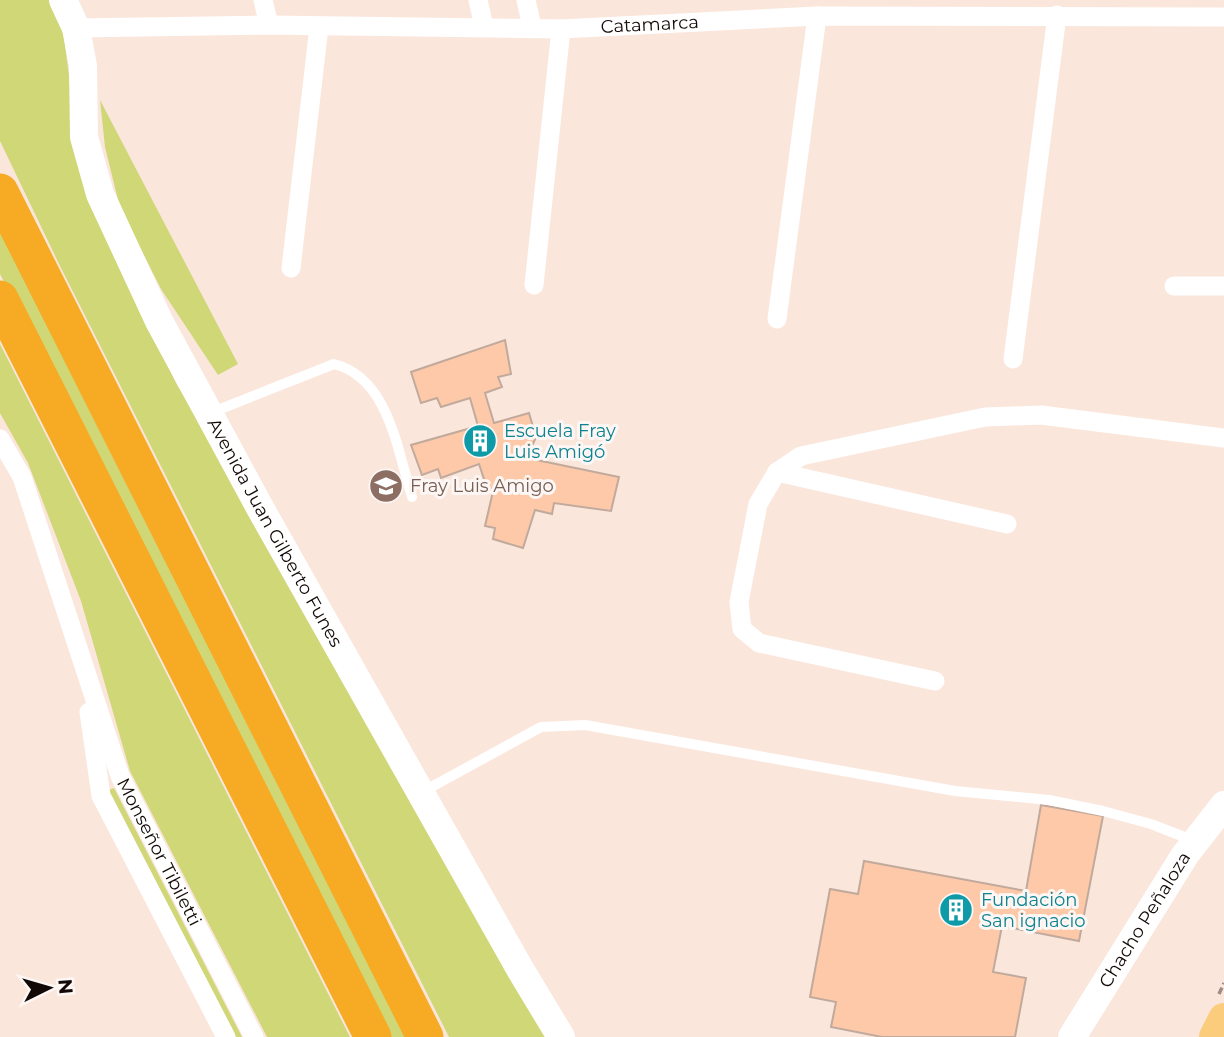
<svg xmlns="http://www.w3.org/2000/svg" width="1224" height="1037" viewBox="0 0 1224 1037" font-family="Montserrat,sans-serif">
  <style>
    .green { fill: #cfd777 }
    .building { fill: #fdc9a9; stroke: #c1aa9c; stroke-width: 2 }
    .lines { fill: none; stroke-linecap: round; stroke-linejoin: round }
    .path { stroke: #9d8d86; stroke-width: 3.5; stroke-dasharray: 7 3.5; stroke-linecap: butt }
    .lane { stroke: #fff; stroke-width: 10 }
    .street { stroke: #fff; stroke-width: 19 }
    .secondary { stroke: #fff; stroke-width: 28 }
    .primary { stroke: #facc7c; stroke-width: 32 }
    .highway { stroke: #f7aa24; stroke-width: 37 }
    .labels { text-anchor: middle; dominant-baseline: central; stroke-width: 6; stroke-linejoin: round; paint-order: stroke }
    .street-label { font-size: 18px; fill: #120906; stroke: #fcf7f5 }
    .culture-label { font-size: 18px; fill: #0d838f; stroke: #fcf7f5; text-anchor: start }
    .education-label { font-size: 18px; fill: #785e54; stroke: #fcf7f5; text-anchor: start }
  </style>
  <rect width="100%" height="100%" fill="#fbe6dc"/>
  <g class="green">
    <path d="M0,0H50L63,29L80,162L126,277L176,383L276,555L548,1037H449L60,266L0,141Z"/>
    <path d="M100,100L238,364L218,375L161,289L120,208L105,147Z"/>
    <path d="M0,221L410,1037H385L0,274Z"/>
    <path d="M0,344L350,1037H267L130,771L81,601L28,463L0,413Z"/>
    <path d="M114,788L242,1037H236L109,790Z"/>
  </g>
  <g class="building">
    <path d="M505,340L511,374L498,377L502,387L485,393L494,423L529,413L536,437L527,458L619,477L611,511L554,503L552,514L535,510L523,548L493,539L495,528L485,526L494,487L488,491L479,464L441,478L438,469L422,475L411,445L478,426L470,398L441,407L437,398L421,403L411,372Z"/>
    <path d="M1041,805L1103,816L1079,941L1002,926L993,972L1026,978L1015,1037H882L831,1027L836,1002L810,997L830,889L858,894L864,861L1026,891Z"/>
  </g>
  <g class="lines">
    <path class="path" d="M1219,994L1224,983"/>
    <g class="lane">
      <path d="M213,412L334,364C389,378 397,450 412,497"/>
      <path d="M424,791L541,727L585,725L955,791L1049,800L1103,811L1151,824L1192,840"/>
    </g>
    <g class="street">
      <path d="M263,0L269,25"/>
      <path d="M478,0L484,27"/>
      <path d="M526,0L532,27"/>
      <path id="s1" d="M76,28L269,25L561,29L817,16L1224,17"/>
      <path d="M291,268L319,27"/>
      <path d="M534,285L561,29"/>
      <path d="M1174,286H1224"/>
      <path d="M777,319L817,16"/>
      <path d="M1013,359L1057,15"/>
      <path id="s2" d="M0,439L22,477L120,776L254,1037"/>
      <path d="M777,472L1007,524"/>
      <path d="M935,681L759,643L742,629L739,602L758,504L777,472L801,456L985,417L1041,415L1224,438"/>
      <path d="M89,712L101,796L226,1037"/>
    </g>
    <g class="secondary">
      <path id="s3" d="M63,0L76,28L83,66L84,137L91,162L100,194L159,321L259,506L520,969L561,1037"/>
      <path id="s4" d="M1072,1037L1185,855L1224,805"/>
    </g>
    <path class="primary" d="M1215,1037L1224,1019"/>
    <g class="highway">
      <path d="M0,192L425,1037"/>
      <path d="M0,299L373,1037"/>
    </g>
  </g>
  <defs>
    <g id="building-disc" transform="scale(1.75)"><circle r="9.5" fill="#0f9aa8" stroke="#fcf7f5"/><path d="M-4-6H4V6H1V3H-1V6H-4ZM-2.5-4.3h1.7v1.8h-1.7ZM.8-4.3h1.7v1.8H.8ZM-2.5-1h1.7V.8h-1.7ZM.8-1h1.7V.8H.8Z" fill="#fff"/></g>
    <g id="school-disc" transform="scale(1.75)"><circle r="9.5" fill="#8d6e63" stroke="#fcf7f5"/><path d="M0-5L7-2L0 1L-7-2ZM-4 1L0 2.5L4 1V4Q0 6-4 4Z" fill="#fff"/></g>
  </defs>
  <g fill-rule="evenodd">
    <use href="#building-disc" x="480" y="441"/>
    <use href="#school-disc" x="386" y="486"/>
    <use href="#building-disc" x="956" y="910"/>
  </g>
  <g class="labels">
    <g class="street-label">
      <text stroke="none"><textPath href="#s1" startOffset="574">Catamarca</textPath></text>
      <text stroke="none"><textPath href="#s3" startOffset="581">Avenida Juan Gilberto Funes</textPath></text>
      <text stroke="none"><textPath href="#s2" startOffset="444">Monseñor Tibiletti</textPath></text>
      <text stroke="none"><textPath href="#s4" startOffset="138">Chacho Peñaloza</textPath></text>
    </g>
    <g class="culture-label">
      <text x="504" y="431">Escuela Fray<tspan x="504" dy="21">Luis Amigó</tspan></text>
      <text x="981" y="900">Fundación<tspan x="981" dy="21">San ignacio</tspan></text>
    </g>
    <g class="education-label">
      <text x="410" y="486">Fray Luis Amigo</text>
    </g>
  </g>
  <g transform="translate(49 988) rotate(85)" stroke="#fcf7f5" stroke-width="5" paint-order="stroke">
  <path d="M0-5L12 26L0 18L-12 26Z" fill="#120906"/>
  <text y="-10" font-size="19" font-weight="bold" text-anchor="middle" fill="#120906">N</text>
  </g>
</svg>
